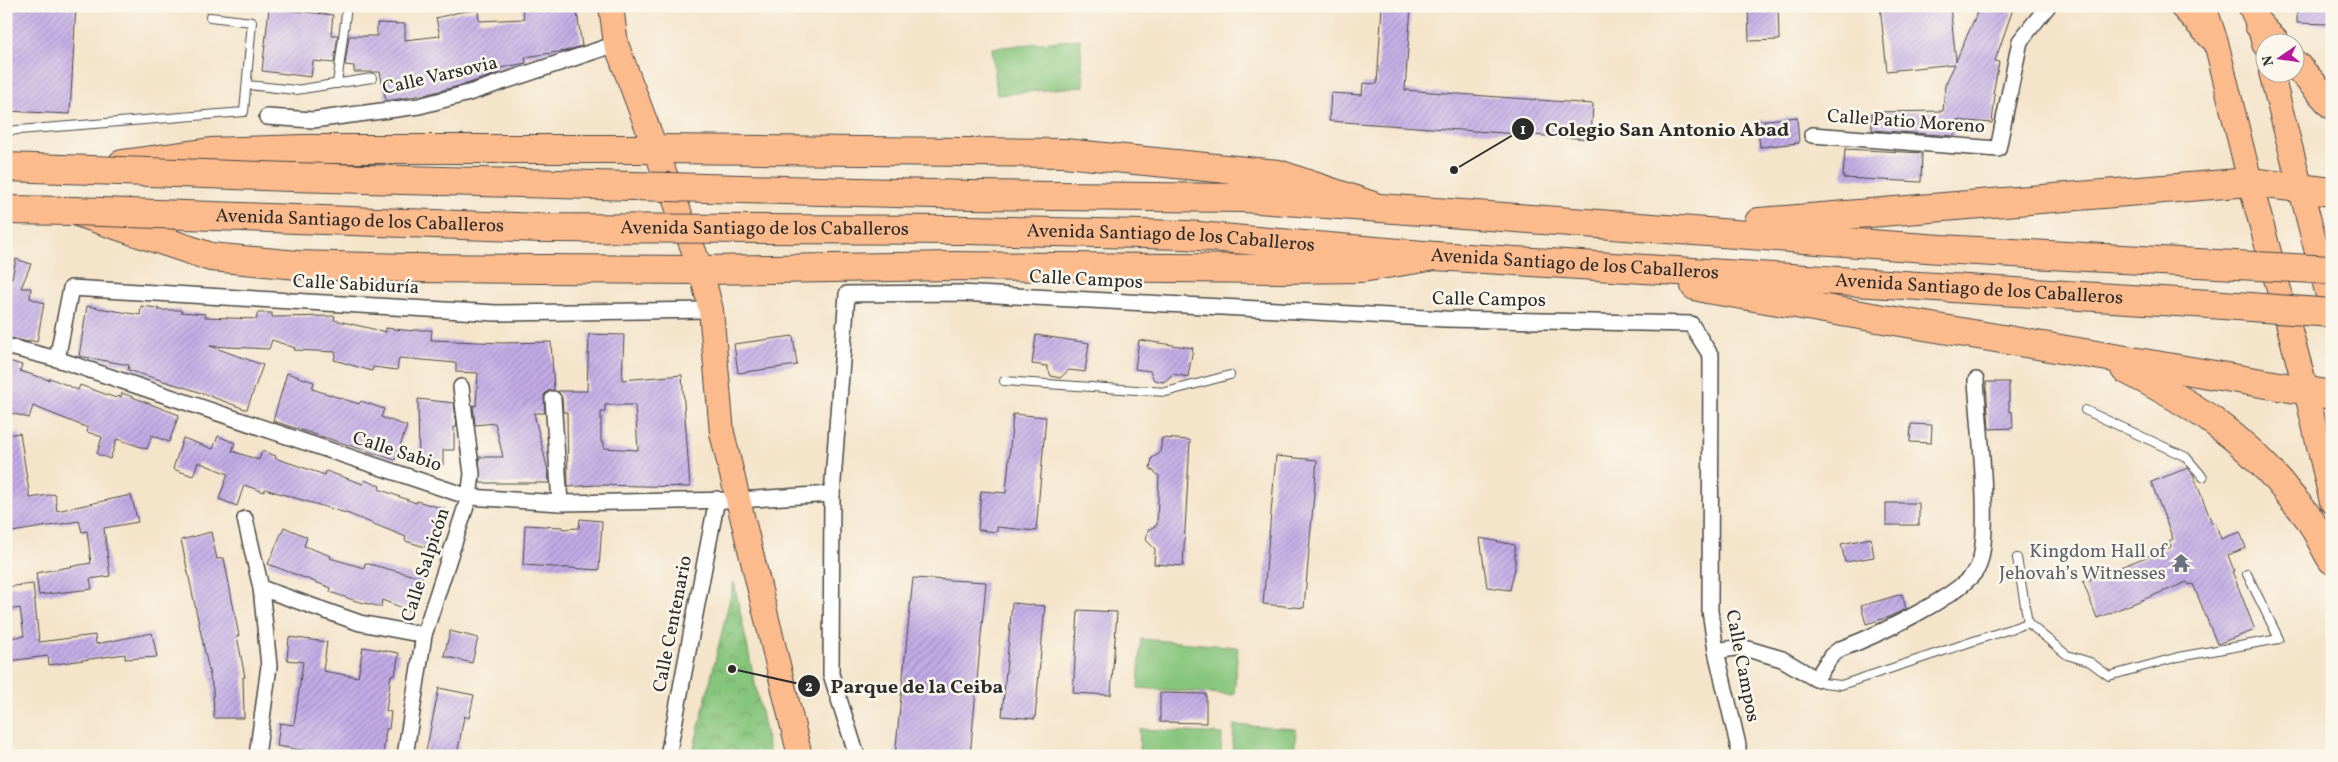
<svg xmlns="http://www.w3.org/2000/svg" width="2338" height="762" viewBox="0 0 2338 762" font-family="Vollkorn,serif">
  <style>
    .park { fill: url(#park-crowns); stroke: #587853 }
    .pitch { fill: #86c57b; stroke: #587853 }
    .building { fill: url(#building-hatch); fill-rule: evenodd }
    .lines { fill: none; stroke-linecap: round; stroke-linejoin: round }
    .lane-casing { stroke: #494743; stroke-width: 10 }
    .street-casing { stroke: #494743; stroke-width: 18 }
    .primary-casing { stroke: #494743; stroke-width: 26 }
    .highway-casing { stroke: #494743; stroke-width: 30 }
    .lane { stroke: #fff; stroke-width: 8 }
    .street { stroke: #fff; stroke-width: 15 }
    .primary { stroke: #fbbb8d; stroke-width: 24 }
    .highway { stroke: #fbbb8d; stroke-width: 28 }
    .highway-bridge-casing { stroke: #494743; stroke-width: 30; stroke-linecap: butt }
    .highway-bridge { stroke: #fbbb8d; stroke-width: 28 }
    .labels { text-anchor: middle; dominant-baseline: central; stroke-width: 5; stroke-linejoin: round; paint-order: stroke }
    .street-label { font-size: 19px; fill: #2b2b2b; stroke: #fbf7ec }
    .worship-label { font-size: 19px; fill: #5b616d; stroke: #fbf7ec; text-anchor: end }
    .leader { fill: none; stroke: #2b2b2b; stroke-width: 2 }
    .callout-dot { fill: #2b2b2b; stroke: #fbf7ec; stroke-width: 2 }
    .mark-label { font-size: 15px; text-anchor: middle; font-weight: bold; fill: #fff }
    .callout-label { font-size: 20px; text-anchor: middle; font-weight: bold; fill: #2b2b2b; stroke: #fbf7ec; stroke-width: 5; stroke-linejoin: round; paint-order: stroke }
  </style>
  <defs>
    <pattern id="park-crowns" width="20" height="18" patternUnits="userSpaceOnUse" patternTransform="scale(1.25)"><rect width="20" height="18" fill="#86c57b"/><path d="M2 6a3 3 0 1 1 6 0M12 15a3 3 0 1 1 6 0" fill="none" stroke="#6ea065"/></pattern>
    <pattern id="building-hatch" width="6" height="6" patternUnits="userSpaceOnUse" patternTransform="scale(1.25)"><rect width="6" height="6" fill="#c3ace7"/><path d="M-1 1l2-2M0 6l6-6M5 7l2-2" fill="none" stroke="#9f8cbb"/></pattern>
  </defs>
  <rect width="100%" height="100%" fill="#fbf7ec"/>
  <filter id="ink" filterUnits="userSpaceOnUse"><feTurbulence type="fractalNoise" baseFrequency=".02" numOctaves="2"/><feDisplacementMap in="SourceGraphic" scale="10" xChannelSelector="R" yChannelSelector="G"/><feConvolveMatrix kernelMatrix="1 2 1 2 8 2 1 2 1" color-interpolation-filters="sRGB"/></filter>
  <filter id="wash" filterUnits="userSpaceOnUse"><feTurbulence type="fractalNoise" baseFrequency=".0096" numOctaves="4" result="noise"/><feDisplacementMap in="SourceGraphic" scale="20" xChannelSelector="R" yChannelSelector="G"/><feGaussianBlur stdDeviation="1.12" result="paint"/><feColorMatrix in="noise" values="0 0 0 0 0 0 0 0 0 0 0 0 0 0 0 0 0 1.4 0 .05"/><feComposite in="paint" operator="in"/></filter>
  <g filter="url(#wash)">
    <rect width="100%" height="100%" fill="#f4e4ca"/>
    <path class="park" d="M734,582L770,756H692Z"/>
    <g class="pitch">
      <path d="M1080,39L1084,86L997,95L992,48Z"/>
      <path d="M1141,639L1238,647L1234,695L1138,688Z"/>
      <path d="M1234,725L1296,729L1294,756H1232Z"/>
      <path d="M1140,729L1222,734L1221,756H1139Z"/>
    </g>
    <g id="blocks">
      <g class="building">
        <path d="M6,6H76L70,114L6,111Z"/>
        <path d="M522,6H576L582,46L565,51L525,57L526,63L495,69L497,74L466,84L428,94L386,101L380,72H354V66L345,65L349,36H377V23L405,24V40L440,36L436,18L460,12L478,10L479,21L524,19Z"/>
        <path d="M1382,6H1411L1405,90L1593,104L1591,139L1329,121L1331,93L1362,95L1363,83L1377,84Z"/>
        <path d="M1748,6H1778L1779,40L1749,41Z"/>
        <path d="M1880,6H1950L1956,61L1980,6H2014L1995,61L1999,62L1993,94H1995L1992,123L1956,120L1954,136L1872,130V112L1943,111L1945,85L1955,64L1887,71Z"/>
        <path d="M2297,6H2331L2330,24L2297,23Z"/>
        <path d="M269,8L333,15L331,35H338L334,63L313,61L311,77L262,71Z"/>
        <path d="M1797,117L1799,143L1760,147L1757,121Z"/>
        <path d="M1845,149L1922,153L1921,182L1843,178Z"/>
        <path d="M16,259L31,264L21,288H31L30,298L44,303L37,342L29,340L28,342L6,337V276L12,278Z"/>
        <path d="M87,306L140,315L141,306L158,308V310H181V312L205,314V317L257,319V313H272V317L335,316L334,320L386,332V328L412,331V330H432L431,340L502,343L551,342L554,390L548,391L544,395L545,413H534L548,471L549,483H480L479,457H503L495,423L475,425L473,405L476,406L478,373L456,372V363L399,358L397,370L373,367L372,371L334,360L336,352L294,350L295,348L272,340L269,349L210,346L263,365L247,409H245L193,390L128,370L129,365L79,356Z"/>
        <path d="M589,334L624,335L622,380L682,375L690,487L596,485L568,487L567,412H563L562,398L558,391H587ZM605,405H635L638,450L604,448V442H601V412H605Z"/>
        <path d="M1036,335L1089,343L1085,372L1069,370L1060,378L1051,376L1047,366L1032,364Z"/>
        <path d="M793,336L797,365L738,373L734,344Z"/>
        <path d="M1139,340L1193,348L1188,377L1173,374L1164,382L1154,380L1150,371L1135,369Z"/>
        <path d="M6,360L22,365L20,371L49,380L50,378L78,390L80,385L116,398L117,396L121,397L122,393L179,415L169,442L152,435L147,449L117,439L110,459L97,454L102,437L87,432L88,428L33,406L29,418L11,413L12,408L6,406Z"/>
        <path d="M287,373L314,382L312,389L359,404L361,401L384,409L381,417L407,426L395,460L273,421Z"/>
        <path d="M1986,382H2009V412L2012,411L2013,428L1989,429Z"/>
        <path d="M418,399L454,403L457,427H454V450H443V465H419Z"/>
        <path d="M1013,414L1046,417L1036,531L997,527V532L978,530L981,491L1006,493Z"/>
        <path d="M1911,424L1932,425L1931,443L1910,442Z"/>
        <path d="M20,433L30,498L55,494L57,511L131,495L138,522L104,528L110,576L90,579L92,589L39,595L36,573L91,563L87,531L82,532L79,521L6,533V435Z"/>
        <path d="M218,436L235,443L232,451L259,460L262,451L276,456L275,458L325,475L326,471L363,484L364,480L380,486L379,489L416,503L417,501L444,509L432,549L405,541L406,537L349,514L265,489L264,492L244,485L237,506L219,499L228,474L198,462L193,476L173,469L183,438L213,449Z"/>
        <path d="M1162,438L1190,440L1183,566L1154,564L1155,549L1146,540L1148,530L1157,525L1159,476L1150,468L1152,458L1160,453Z"/>
        <path d="M1276,456L1317,460L1304,608L1263,604Z"/>
        <path d="M2188,468L2193,474L2212,523L2215,522L2221,539L2240,532L2246,548L2228,555L2234,571H2232L2255,630L2217,644L2193,584L2189,585L2187,582L2097,618L2083,582L2171,547L2169,541L2173,539L2151,482Z"/>
        <rect x="1886" y="503" width="33" height="22"/>
        <path d="M580,519L602,521L599,570L523,565L525,525L562,527L563,529L579,528Z"/>
        <path d="M284,527L307,537L304,546L331,556L330,558L364,568L365,563L423,578L411,611L382,600L381,607L356,601L330,592L331,588L268,564Z"/>
        <path d="M211,532L217,559L224,558L239,636H237L245,677H243L244,718H214L213,690L181,540Z"/>
        <path d="M1480,538L1515,545V568L1510,590L1487,587Z"/>
        <path d="M1871,538L1874,557L1845,562L1841,544Z"/>
        <path d="M913,578L986,582L970,756H895Z"/>
        <path d="M33,584L39,642L95,635L96,644L152,633L157,657L125,659V654L49,665L48,656L9,661L7,638L24,636L20,608L6,610V587Z"/>
        <path d="M1902,594L1906,609L1889,617L1866,624L1861,606Z"/>
        <path d="M1012,603L1045,606L1035,719L1002,716Z"/>
        <path d="M1078,610L1117,612L1111,695L1073,693Z"/>
        <path d="M450,631L478,638L472,663L444,656Z"/>
        <path d="M289,637L327,642L323,671L358,677L363,647L399,653L395,675H391L386,711L391,712L389,729H386L383,756L319,753L277,746L280,723L294,725L303,662L287,660Z"/>
        <path d="M439,688L474,695L469,718L464,716L457,756H425Z"/>
        <path d="M1160,693L1206,694V723L1160,722Z"/>
      </g>
    </g>
  </g>
  <g filter="url(#ink)">
    <use href="#blocks" fill-opacity="0" stroke="#494743" stroke-width="1"/>
    <g class="lines">
      <g class="lane-casing">
        <g id="lane">
          <path d="M337,84L347,6"/>
          <path d="M247,85L296,90L372,78"/>
          <path d="M6,131L244,112L252,22L210,17"/>
          <path d="M1004,381L1166,392L1230,375"/>
          <path d="M2085,410L2186,457L2203,477"/>
          <path d="M2017,558L2028,623L2067,655L2090,662L2109,676L2178,657L2279,639L2247,574"/>
          <path d="M1816,679L1823,683L1841,685L2028,623"/>
        </g>
      </g>
      <g class="street-casing">
        <g id="street">
          <path d="M267,117L313,120L419,106L469,93L616,44"/>
          <path d="M1812,135L1998,149L2020,41L2048,6"/>
          <path d="M6,346L57,359L469,497L560,503L738,500L832,494"/>
          <path d="M57,359L71,288L496,313L711,310"/>
          <path d="M553,399L560,503"/>
          <path d="M245,519L261,588L269,666L257,756"/>
          <path d="M261,588L360,623L424,635"/>
          <path d="M1716,651L1741,647L1782,659L1816,679L1831,656L1840,649C1871,638 1961,596 1977,569C1993,541 1978,418 1976,380"/>
          <path d="M405,756L424,635L469,497L472,474L461,387"/>
          <path d="M668,756L717,499"/>
          <path d="M857,756L831,674L832,494L847,294L959,293L1445,319L1691,324L1711,356L1710,611L1716,651L1738,745V756"/>
        </g>
      </g>
      <g class="primary-casing">
        <g id="primary">
          <path d="M611,6L616,44L701,270L711,310L722,433L800,756"/>
          <path d="M2181,6L2211,38"/>
          <path d="M2204,6L2216,42L2250,182L2306,390L2332,502"/>
          <path d="M2250,6L2259,25L2264,44"/>
          <path d="M2271,72L2332,311"/>
        </g>
      </g>
      <g class="highway-casing">
        <g id="highway">
          <path d="M2259,25L2275,42"/>
          <path d="M2296,65L2332,105"/>
          <path d="M122,164L211,152L304,149H655L1064,153L1278,174L1373,206"/>
          <path d="M970,195L1243,198L1940,249L2197,263"/>
          <path d="M6,210L74,211L211,257L298,265L407,268L701,270L953,266L1282,269L1362,268L1435,256"/>
          <path d="M1759,222L2250,182L2332,192"/>
          <path id="s1" d="M967,230L1186,235L1435,256L2210,304"/>
          <path d="M1695,286L1707,289L2332,395"/>
          <path d="M2125,369C2189,402 2243,435 2288,493C2295,502 2304,510 2310,520C2318,533 2324,547 2332,560"/>
        </g>
      </g>
      <use href="#lane" class="lane"/>
      <use href="#street" class="street"/>
      <use href="#primary" class="primary"/>
      <use href="#highway" class="highway"/>
      <g class="highway-bridge-casing">
        <g id="highway-bridge">
          <path d="M6,167L292,177L970,195"/>
          <path id="s2" d="M74,211L541,228L967,230"/>
          <path d="M2197,263L2332,270"/>
          <path d="M2210,304L2332,313"/>
        </g>
      </g>
      <use href="#highway-bridge" class="highway-bridge"/>
    </g>
  </g>
  <defs>
    <g id="temple-bare" transform="scale(1.5)"><path d="M0-6L5-2H3V0L6.5 2.5H4V6H1.5V3h-3V6H-4V2.5H-6.5L-3 0V-2H-5Z" fill="#6b7280" stroke="#fbf7ec" stroke-width="2.5" paint-order="stroke"/></g>
  </defs>
  <g fill-rule="evenodd">
    <use href="#temple-bare" x="2181" y="563"/>
  </g>
  <g class="labels">
    <g class="street-label">
      <text transform="translate(440 76) rotate(-13)">Calle Varsovia</text>
      <text transform="translate(1906 122) rotate(4)">Calle Patio Moreno</text>
      <text stroke="none"><textPath href="#s2" startOffset="286">Avenida Santiago de los Caballeros</textPath></text>
      <text stroke="none"><textPath href="#s2" startOffset="691">Avenida Santiago de los Caballeros</textPath></text>
      <text stroke="none"><textPath href="#s1" startOffset="204">Avenida Santiago de los Caballeros</textPath></text>
      <text stroke="none"><textPath href="#s1" startOffset="609">Avenida Santiago de los Caballeros</textPath></text>
      <text transform="translate(1086 280) rotate(3)">Calle Campos</text>
      <text transform="translate(356 285) rotate(3)">Calle Sabiduría</text>
      <text stroke="none"><textPath href="#s1" startOffset="1014">Avenida Santiago de los Caballeros</textPath></text>
      <text transform="translate(1489 300) rotate(1)">Calle Campos</text>
      <text transform="translate(397 452) rotate(18)">Calle Sabio</text>
      <text transform="translate(426 565) rotate(-72)">Calle Salpicón</text>
      <text transform="translate(673 624) rotate(-79)">Calle Centenario</text>
      <text transform="translate(1742 666) rotate(79)">Calle Campos</text>
    </g>
    <g class="worship-label">
      <text x="2166" y="552">Kingdom Hall of<tspan x="2166" dy="22">Jehovah’s Witnesses</tspan></text>
    </g>
  </g>
  <path class="leader" d="M1454 170L1523 129M732 669L809 686"/>
  <g class="callout-dot">
    <circle cx="1454" cy="170" r="5"/>
    <circle cx="732" cy="669" r="5"/>
    <circle cx="1523" cy="129" r="12"/>
    <circle cx="809" cy="686" r="12"/>
  </g>
  <g class="mark-label">
    <text x="1523" y="134">1</text>
    <text x="809" y="691">2</text>
  </g>
  <g class="callout-label">
    <text x="1667" y="136">Colegio San Antonio Abad</text>
    <text x="917" y="693">Parque de la Ceiba</text>
  </g>
  <rect width="2338" height="762" fill="none" stroke="#fbf7ec" stroke-width="25"/>
  <g transform="translate(2280 58) rotate(257)"><circle r="24" fill="#fbf7ec" stroke="#a8a59f"/>
  <path d="M0-4L9 19L0 12L-9 19Z" fill="#b5179e"/>
  <text y="-8" font-size="14" font-weight="bold" text-anchor="middle" fill="#2b2b2b">N</text>
  </g>
</svg>
